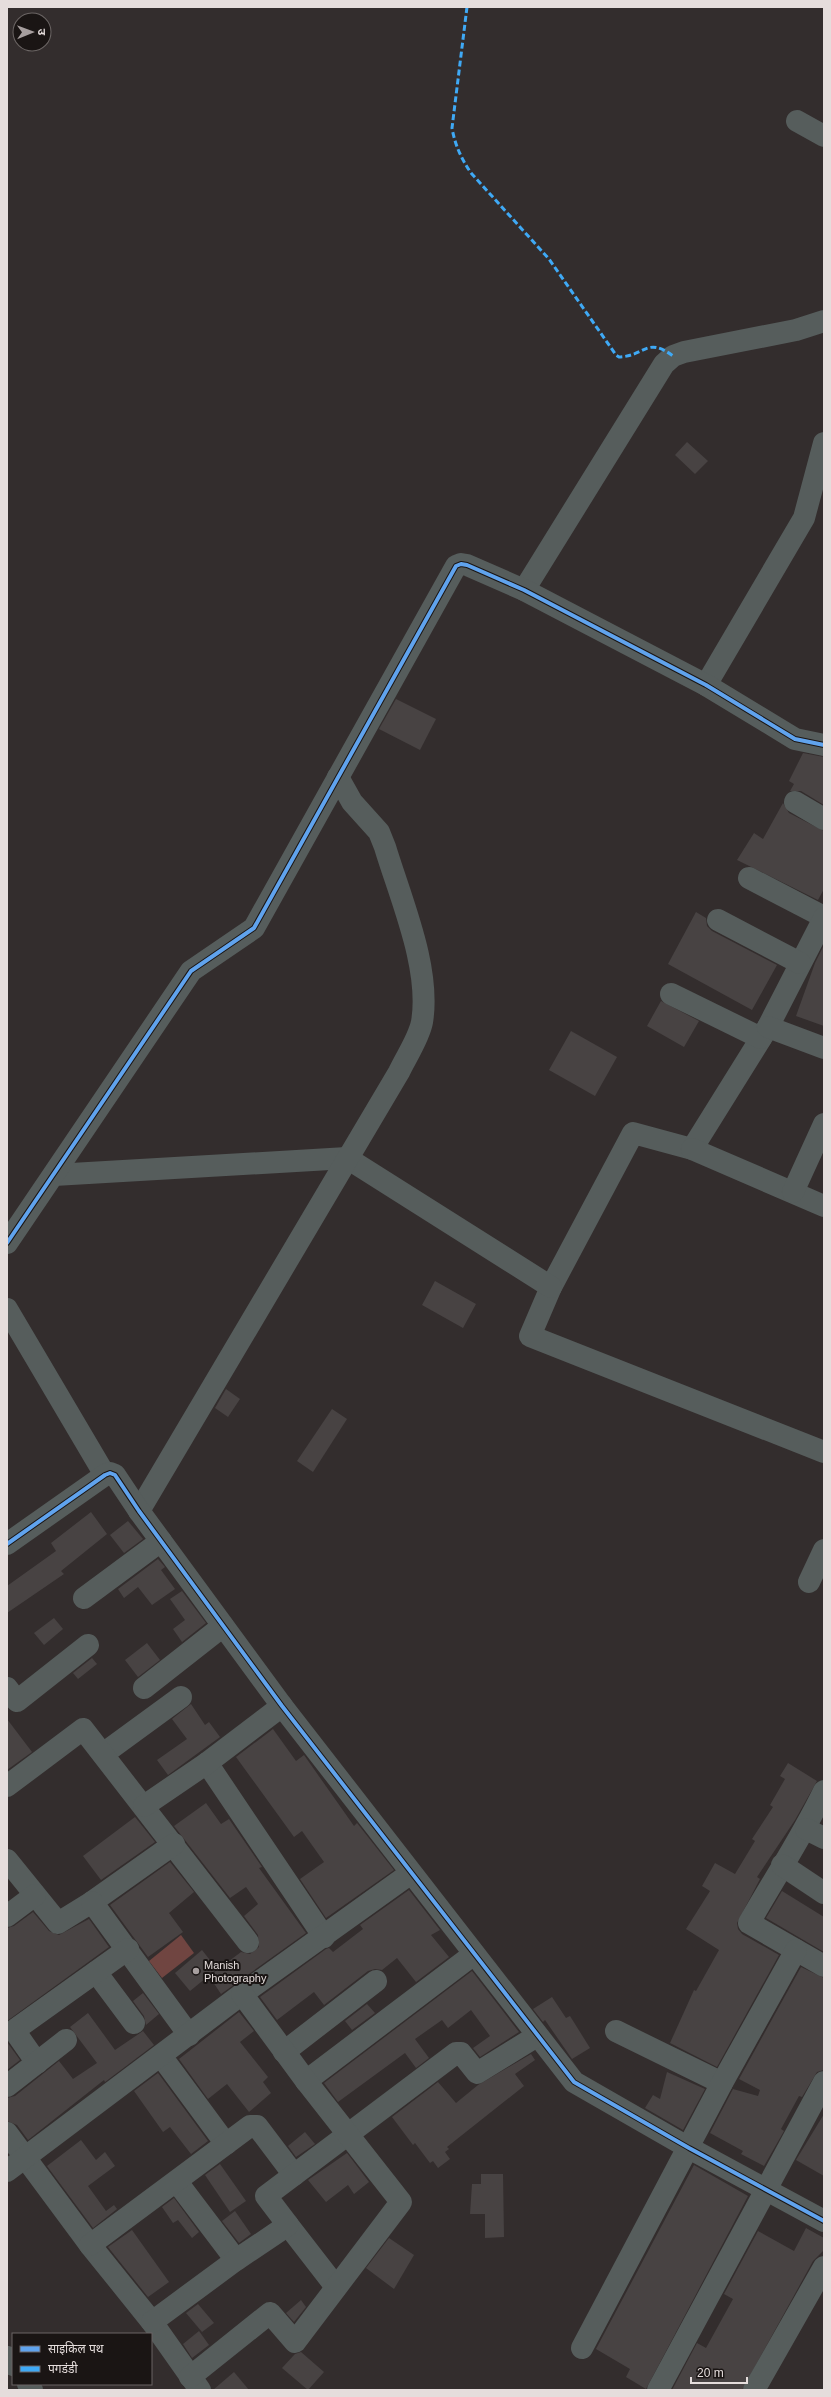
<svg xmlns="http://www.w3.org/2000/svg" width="831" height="2397" viewBox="0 0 831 2397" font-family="Helvetica,'Noto Sans Devanagari',sans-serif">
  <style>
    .green { fill: #704541 }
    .building { fill: #484343 }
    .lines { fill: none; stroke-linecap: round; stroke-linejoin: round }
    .minor { stroke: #565d5c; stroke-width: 22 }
    .quiet { stroke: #3fa9f5; stroke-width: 3; stroke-dasharray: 6 3; stroke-linecap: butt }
    .cycleway-casing { stroke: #1a1514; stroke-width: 6 }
    .cycleway { stroke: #60a3ed; stroke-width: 4 }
    .poi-dot { fill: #a79f9f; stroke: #1a1514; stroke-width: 1.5 }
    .labels { text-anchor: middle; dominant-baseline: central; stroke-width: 4; stroke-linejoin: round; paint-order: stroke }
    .poi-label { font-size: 11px; fill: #e5dddc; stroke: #1a1514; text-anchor: start }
  </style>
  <rect width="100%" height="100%" fill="#332d2d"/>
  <path class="green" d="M181,1935L194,1953L162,1978L149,1961Z"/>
  <g class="building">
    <path d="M687,442L708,461L695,474L675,455Z"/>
    <path d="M396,699L436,719L420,750L379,729Z"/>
    <path d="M803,753L824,757V805L801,791H790L794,784L789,781Z"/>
    <path d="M783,803L789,813L824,831V889L818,900L737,860L754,833L763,839Z"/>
    <path d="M696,912L706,918L707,926L712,931L777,965L752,1010L668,964Z"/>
    <path d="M824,945V1026L796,1016L815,963Z"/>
    <path d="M661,1001L699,1021L684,1047L647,1026Z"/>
    <path d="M571,1031L617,1057L595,1096L549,1070Z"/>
    <path d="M435,1281L476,1304L463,1328L422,1305Z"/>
    <path d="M226,1389L240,1399L228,1417L215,1408Z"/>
    <path d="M332,1409L347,1419L313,1472L297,1461Z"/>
    <path d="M91,1512L107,1534L61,1571L64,1574L7,1613V1586L56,1551L51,1543Z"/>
    <path d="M128,1521L143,1539L124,1553L110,1535Z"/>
    <path d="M158,1559L165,1567L161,1570L175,1589L152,1605L138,1587L124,1598L118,1589Z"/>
    <path d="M182,1591L206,1623L182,1642L173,1629L185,1620L170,1599Z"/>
    <path d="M54,1618L63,1629L44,1645L34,1633Z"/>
    <path d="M147,1643L160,1660L138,1677L125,1660Z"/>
    <path d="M92,1658L97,1664L78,1679L73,1673Z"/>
    <path d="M191,1704L205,1725L209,1722L220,1737L168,1775L157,1760L187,1739L172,1719Z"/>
    <path d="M7,1719L32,1752L7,1770Z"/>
    <path d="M273,1729L296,1761L304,1755L354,1826L357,1823L394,1870L326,1918L300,1879L324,1862L302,1831L294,1837L236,1757Z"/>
    <path d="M788,1763L817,1781L795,1820L757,1877L760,1879L737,1923L738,1929L742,1934L779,1955L717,2067L670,2043L694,1990L696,1991L719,1950L686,1929L710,1891L702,1886L715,1863L735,1874L755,1841L752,1839L773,1807L770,1805L785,1779L780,1776Z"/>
    <path d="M206,1803L221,1824L229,1819L262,1867L259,1868L306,1933L221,1994L209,1976L241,1952L250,1954L259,1947L258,1935L244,1916L258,1904L246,1887L230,1898L174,1826Z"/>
    <path d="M135,1817L155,1842L101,1880L83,1856Z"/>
    <path d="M170,1862L194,1892L169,1913L183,1932L148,1957L110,1905Z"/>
    <path d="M409,1890L440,1930L431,1935L449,1957L416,1982L397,1958L382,1970L375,1969L368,1971L324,2005L314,1992L277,2020L260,1997L326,1949L329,1948L333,1952L363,1929L360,1925Z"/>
    <path d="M782,1891L824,1917V1952L766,1918Z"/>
    <path d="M33,1912L49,1931L59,1935L89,1919L109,1947L7,2021V1928L14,1926Z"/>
    <path d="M202,1950L217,1969L190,1991L175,1973Z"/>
    <path d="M801,1967L824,1978V2070L817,2072L802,2097L799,2096L781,2129L784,2131L764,2166L741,2154L743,2151L710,2133L733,2089L758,2096L760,2090L739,2079Z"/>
    <path d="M472,1971L519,2032L480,2057L473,2048L490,2036L471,2010L448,2028L442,2020L415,2039L429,2058L416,2068L405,2053L338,2102L324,2083Z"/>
    <path d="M143,1993L159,2014L146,2025L144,2016L133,2001Z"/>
    <path d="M552,1997L566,2018L570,2016L590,2048L572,2059L545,2020L543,2022L533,2009Z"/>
    <path d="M367,2004L375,2013L352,2030L345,2021Z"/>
    <path d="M239,2012L254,2031L240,2042L268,2077L263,2082L271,2093L249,2112L227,2084L208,2099L179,2059Z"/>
    <path d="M88,2013L115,2050L143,2031L154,2045L105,2082L104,2080L28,2140L17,2125L7,2121V2098L15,2096L59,2061L73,2079L97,2063L70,2027Z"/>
    <path d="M7,2042L20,2060L7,2070Z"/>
    <path d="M531,2054L535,2060L515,2074L524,2086L447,2147L449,2149L445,2152L450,2159L438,2168L433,2161L430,2163L415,2143L413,2145L392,2117L438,2082L456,2103L478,2085Z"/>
    <path d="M667,2072L705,2089L683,2130L645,2108L653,2095L660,2099Z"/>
    <path d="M158,2073L208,2141L191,2154L170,2127L163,2132L134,2091Z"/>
    <path d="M824,2114V2176L796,2160Z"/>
    <path d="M305,2132L315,2144L296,2157L288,2146Z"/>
    <path d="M81,2140L96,2160L105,2152L115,2166L88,2186L106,2211L114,2205L117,2209L93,2228L47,2166Z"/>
    <path d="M347,2153L369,2182L354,2194L348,2185L326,2202L308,2180Z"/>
    <path d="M220,2164L246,2201L230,2212L205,2175Z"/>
    <path d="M694,2165L748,2196L646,2389L626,2377L630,2369L596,2349Z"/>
    <path d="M481,2174H503L504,2237L485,2238V2214H470L472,2184H481Z"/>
    <path d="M174,2198L199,2232L192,2238L178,2220L173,2223L162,2207Z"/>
    <path d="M235,2211L251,2234L239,2243L222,2221Z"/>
    <path d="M806,2228L824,2238V2250L813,2261L742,2390H672L697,2343L706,2348L733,2299L724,2294L758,2231L794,2251Z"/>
    <path d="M132,2230L169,2282L148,2297L108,2247Z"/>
    <path d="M389,2238L414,2255L394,2289L366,2268Z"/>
    <path d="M301,2300L306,2307L294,2322L286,2313Z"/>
    <path d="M198,2304L214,2323L202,2332L186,2313Z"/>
    <path d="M199,2331L209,2345L192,2358L183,2344Z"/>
    <path d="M301,2352L324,2372L308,2390L282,2368L295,2354Z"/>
    <path d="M234,2372L249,2390H213Z"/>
  </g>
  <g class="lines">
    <g class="minor">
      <path d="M797,121L824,136"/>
      <path d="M524,590L664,364L673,356L684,352L796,330L824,321"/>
      <path d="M706,685L804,518L824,443"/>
      <path d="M795,802L824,819"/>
      <path d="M749,878L824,917"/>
      <path d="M824,918L768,1027L692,1149L633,1133L551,1287L530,1336L824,1452"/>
      <path d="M718,920L800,963"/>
      <path d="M671,994L761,1038"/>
      <path d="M768,1027L824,1048"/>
      <path d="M692,1149L824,1206"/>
      <path d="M54,1175L347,1158L551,1287"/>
      <path d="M793,1192L824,1124"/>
      <path d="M7,1243L191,971L254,928L456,566L461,564L467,565L524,590L706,685L795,739L824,745"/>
      <path d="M7,1309L105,1475"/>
      <path d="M139,1511L399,1072C406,1057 419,1038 422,1022C431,968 401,900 385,847L379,832L352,802L338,777"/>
      <path d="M7,1544L105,1475L110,1473L115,1475L139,1511L282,1706L574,2082L689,2148L824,2221"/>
      <path d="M809,1582L824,1550"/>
      <path d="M84,1598L161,1541"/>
      <path d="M7,1688L17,1701L88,1645"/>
      <path d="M144,1688L223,1626"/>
      <path d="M103,1754L181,1697"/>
      <path d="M207,1763L324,1937"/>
      <path d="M7,1786L83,1729L248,1942"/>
      <path d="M824,1791C802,1837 774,1879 749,1923L824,1966"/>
      <path d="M144,1806L207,1763L282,1706"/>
      <path d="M806,1829L824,1838"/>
      <path d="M7,1860L58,1923L92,1902L174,1844"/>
      <path d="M782,1865L824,1893"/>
      <path d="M92,1902L189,2035"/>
      <path d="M7,1916L35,1895"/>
      <path d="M96,1972L134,2023"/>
      <path d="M616,2031L722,2083"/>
      <path d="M284,2052L376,1981"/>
      <path d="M161,2056L226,2144"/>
      <path d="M37,2063L16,2033V2029L128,1949"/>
      <path d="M306,2081L474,1954"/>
      <path d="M7,2086L66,2040"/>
      <path d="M7,2133L90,2245L152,2322L200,2390"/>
      <path d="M7,2171L242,1994L411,1873"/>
      <path d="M177,2182L236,2260"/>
      <path d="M288,2225L336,2287"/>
      <path d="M90,2245L250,2126H257L294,2175"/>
      <path d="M152,2322L236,2260L288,2225L266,2196L456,2053H461L477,2073L537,2036"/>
      <path d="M582,2348L722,2083L796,1950"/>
      <path d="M7,2357L13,2365"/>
      <path d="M190,2377L270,2313L295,2342L401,2202L306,2081L242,1994"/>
      <path d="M28,2384L32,2390"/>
      <path d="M658,2390L824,2082"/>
      <path d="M754,2390L824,2267"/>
    </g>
    <path class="quiet" d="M467,7L452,128C455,145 461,158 471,173L549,259L616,355L619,357C646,356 646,336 673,356"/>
    <g class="cycleway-casing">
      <g id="cycleway">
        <path d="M7,1243L191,971L254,928L456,566L461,564L467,565L524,590L706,685L795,739L824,745"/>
        <path d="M7,1544L105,1475L110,1473L115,1475L139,1511L282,1706L574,2082L689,2148L824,2221"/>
      </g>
    </g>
    <use href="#cycleway" class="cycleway"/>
  </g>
  <circle class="poi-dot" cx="196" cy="1971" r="4"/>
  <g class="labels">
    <g class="poi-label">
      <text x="204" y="1965">Manish<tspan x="204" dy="13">Photography</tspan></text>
    </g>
  </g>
  <rect width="831" height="2397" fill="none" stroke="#e5dddc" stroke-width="16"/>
  <rect x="12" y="2333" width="140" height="52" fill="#1a1514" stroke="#6b6564"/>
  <rect x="20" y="2346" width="20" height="6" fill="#60a3ed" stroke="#6b6564"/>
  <text x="48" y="2353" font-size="12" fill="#e5dddc">साइकिल पथ</text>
  <rect x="20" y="2366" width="20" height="6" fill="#3fa9f5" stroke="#6b6564"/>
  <text x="48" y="2373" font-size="12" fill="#e5dddc">पगडंडी</text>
  <g transform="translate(32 32) rotate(89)"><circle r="19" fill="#1a1514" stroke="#6b6564"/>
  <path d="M0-3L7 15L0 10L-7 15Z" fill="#a79f9f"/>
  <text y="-6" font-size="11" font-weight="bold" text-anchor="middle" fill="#e5dddc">उ</text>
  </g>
  <path d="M691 2377v6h56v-6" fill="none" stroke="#e5dddc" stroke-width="2"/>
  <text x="697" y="2377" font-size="12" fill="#e5dddc" stroke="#1a1514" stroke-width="3" paint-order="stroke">20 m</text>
</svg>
